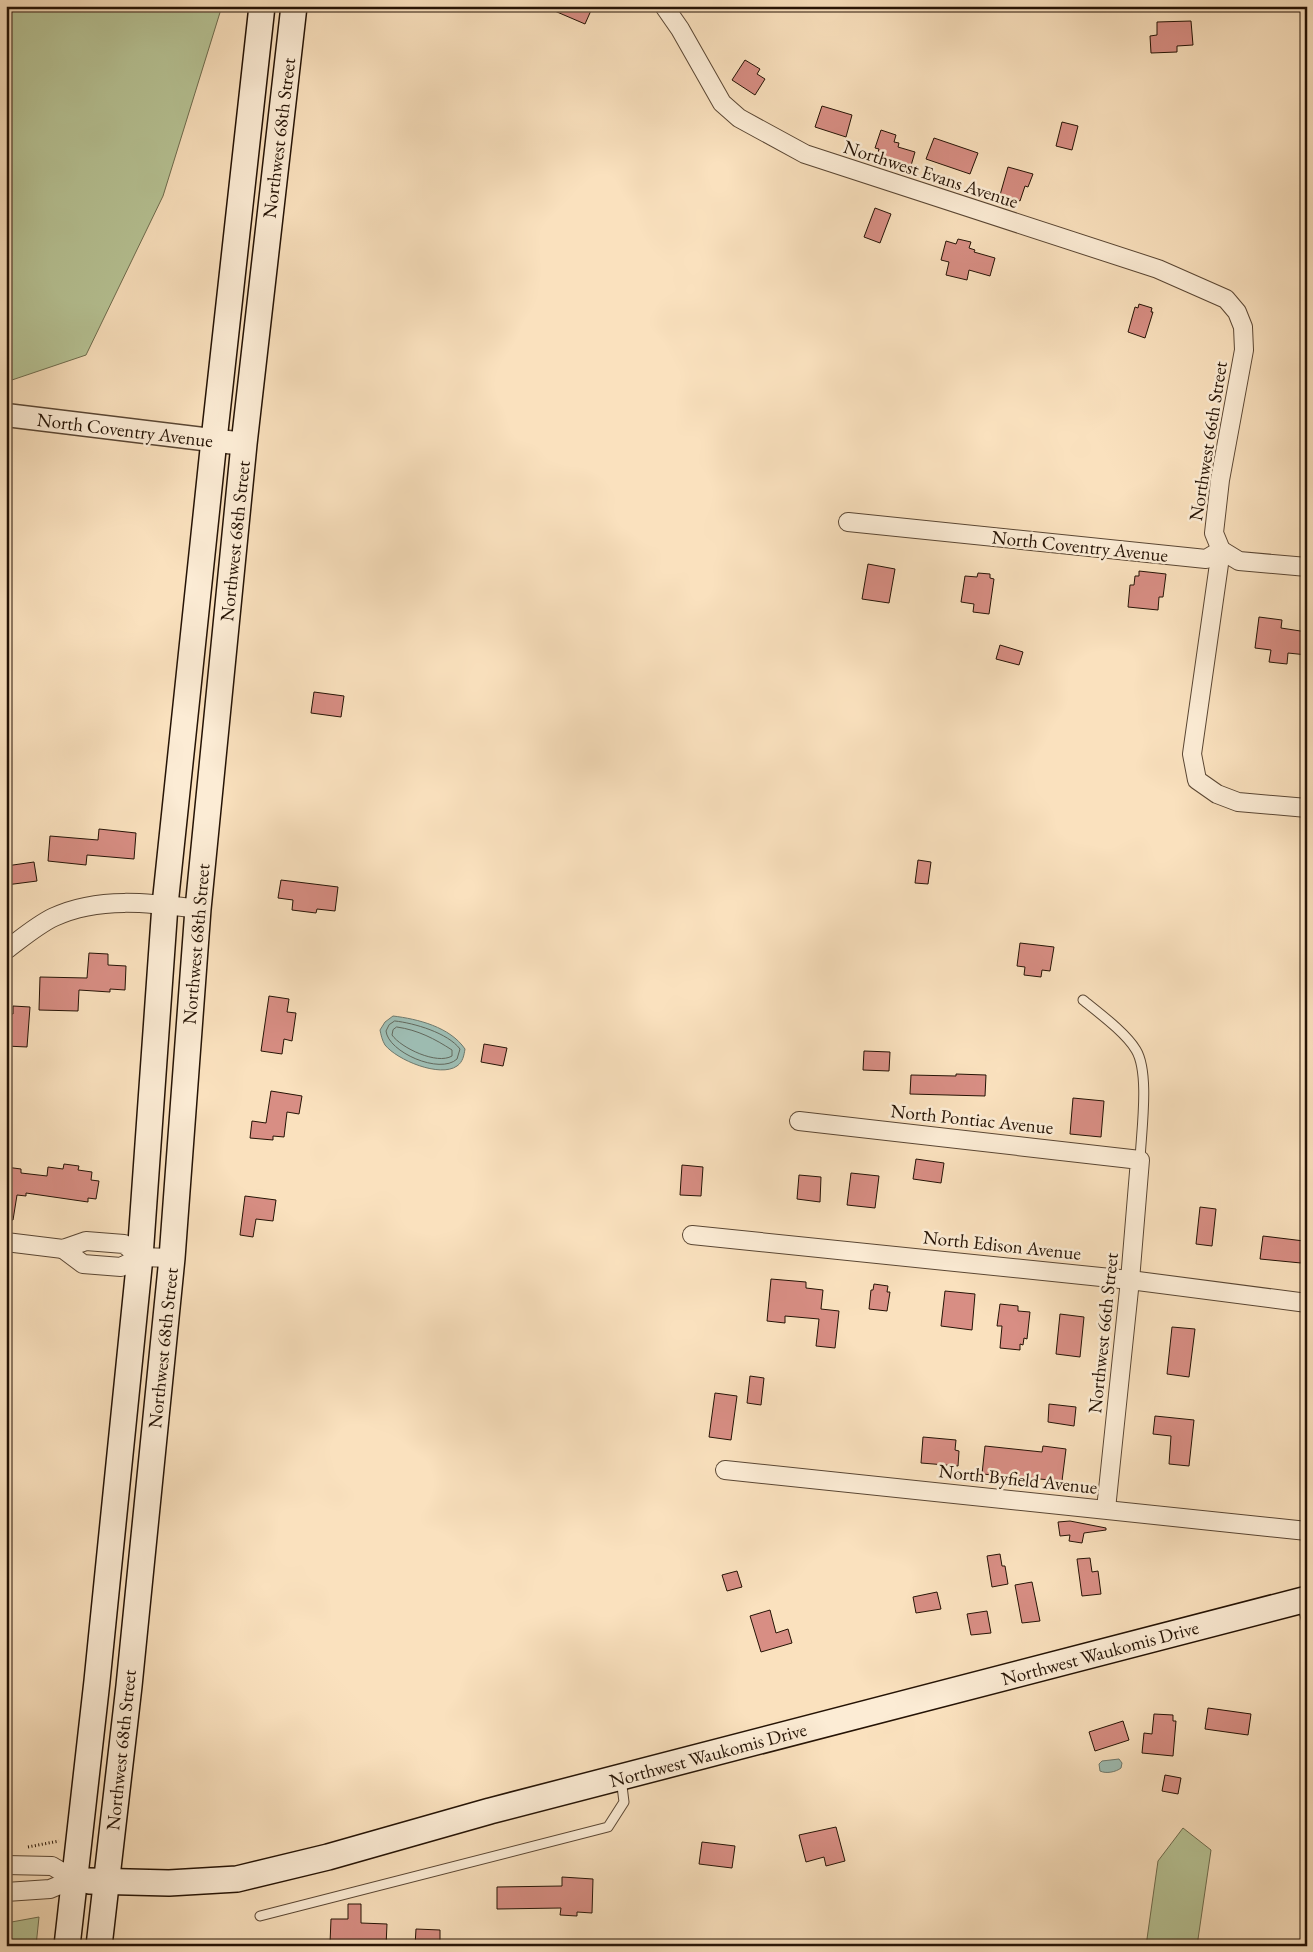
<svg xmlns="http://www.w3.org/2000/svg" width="1313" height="1952" viewBox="0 0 1313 1952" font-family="'EB Garamond',serif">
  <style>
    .green { fill: #b7c496; stroke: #6e6c4e }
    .water { fill: #9ebdb3; stroke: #6e796d }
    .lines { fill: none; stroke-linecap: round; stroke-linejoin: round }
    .shore { stroke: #62685c; stroke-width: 1 }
    .building { fill: #d88e84; stroke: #251305 }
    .service-casing { stroke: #5a4633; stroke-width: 11 }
    .minor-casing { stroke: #5a4633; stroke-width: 20 }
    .tertiary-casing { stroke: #5a4633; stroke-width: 25 }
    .secondary-casing { stroke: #251305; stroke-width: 28 }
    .path { stroke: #251305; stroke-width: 3; stroke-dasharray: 1 2.5; stroke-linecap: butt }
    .service { stroke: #fcecd5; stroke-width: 9 }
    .minor { stroke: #fcecd5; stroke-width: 18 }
    .tertiary { stroke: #fcecd5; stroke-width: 22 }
    .secondary { stroke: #fcecd5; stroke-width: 25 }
    .labels { text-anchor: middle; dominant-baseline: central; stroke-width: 5; stroke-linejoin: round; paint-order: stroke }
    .street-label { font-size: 19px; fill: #251305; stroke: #fcecd5 }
  </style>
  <rect width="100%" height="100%" fill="#fae1be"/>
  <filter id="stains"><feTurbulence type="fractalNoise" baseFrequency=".004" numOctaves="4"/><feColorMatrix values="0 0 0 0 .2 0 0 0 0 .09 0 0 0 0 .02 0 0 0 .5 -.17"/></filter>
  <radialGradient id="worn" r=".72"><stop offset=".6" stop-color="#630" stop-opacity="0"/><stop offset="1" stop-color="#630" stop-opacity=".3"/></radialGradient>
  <g class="green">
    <path d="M6,6H222L163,196L86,355L6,382Z"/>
    <path d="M1183,1828L1211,1850L1197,1946H1146L1158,1861Z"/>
    <path d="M39,1917L36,1946H6V1923Z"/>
  </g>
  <g class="water">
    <path d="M393,1016C418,1019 450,1027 465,1049C464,1055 463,1062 457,1066C440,1078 397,1060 385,1045C382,1040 381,1035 380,1030L385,1022Z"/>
    <path d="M1119,1759L1122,1763L1121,1768C1116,1772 1106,1774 1100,1771L1099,1764L1102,1761Z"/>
  </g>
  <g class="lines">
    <g class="shore">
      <path d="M395,1021C414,1023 448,1033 460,1049L457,1059C440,1075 388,1052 386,1031L389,1025Z"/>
      <path d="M397,1027C418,1030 435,1039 452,1050V1056C437,1065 401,1048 392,1035L393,1030Z"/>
    </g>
  </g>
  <g class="building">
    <path d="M543,6H593L585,24Z"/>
    <path d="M1191,21L1193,45L1177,46V52L1151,53L1150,36L1157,35V22Z"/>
    <path d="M745,60L760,69L757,74L765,79L755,95L732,80Z"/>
    <path d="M822,106L852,115L846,137L815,127Z"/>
    <path d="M1062,122L1078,126L1072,150L1056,146Z"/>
    <path d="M881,130L896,135L894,142L899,143L898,147L915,152L910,169L890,163L889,166L875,162L879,149L875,148Z"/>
    <path d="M934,138L978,153L970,174L926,159Z"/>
    <path d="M1008,167L1033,174L1028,187L1025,186L1020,201L1000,195Z"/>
    <path d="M875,208L891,214L880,243L864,237Z"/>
    <path d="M958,239L971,242L969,248L975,250L974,252L995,258L990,276L969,270L967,280L946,275L949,262L941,260L946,241L956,244Z"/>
    <path d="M1139,304L1152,308L1151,312H1153L1145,338L1128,332L1135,307L1138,308Z"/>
    <path d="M868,564L895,569L889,603L862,599Z"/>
    <path d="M1139,571L1166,574L1163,597H1159L1158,610L1128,607L1130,585H1134L1135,576H1139Z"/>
    <path d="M978,573L990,574V578L994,579L989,614L973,612L974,604L961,602L965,576L977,577Z"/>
    <path d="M1259,617L1282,620L1281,628L1307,632V655L1288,653L1287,664L1269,662L1271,650L1255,648Z"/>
    <path d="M1000,645L1023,652L1019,665L996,659Z"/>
    <path d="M314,692L344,696L341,717L311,713Z"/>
    <path d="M99,829L136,833L134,859L87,855L86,865L48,861L50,836L98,840Z"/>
    <path d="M918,860L931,862L928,884L915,883Z"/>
    <path d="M34,862L37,881L6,885V866Z"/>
    <path d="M281,880L338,887L335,911L317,909L316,913L292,910L293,900L278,898Z"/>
    <path d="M1020,943L1054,947L1050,971L1042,970L1041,977L1024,975L1025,967L1017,966Z"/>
    <path d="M89,953L108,954V965L126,966L125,990L110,989V992L79,990L78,1011L39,1010L40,977L87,978Z"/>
    <path d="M269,996L289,999L287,1012L296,1013L292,1041L284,1039L282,1054L261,1051Z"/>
    <path d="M13,1006L30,1007L27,1047L6,1046V1013L13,1014Z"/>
    <path d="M484,1044L507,1048L503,1066L481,1062Z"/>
    <path d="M864,1051L890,1052L889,1071L863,1070Z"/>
    <path d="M956,1074L986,1075L985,1096L910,1094L911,1075L956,1076Z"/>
    <path d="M271,1091L302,1096L299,1114L287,1112L284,1137L273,1136V1140L250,1138L252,1121L266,1123Z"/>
    <path d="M1073,1098L1104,1101L1101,1137L1070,1134Z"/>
    <path d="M916,1159L944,1163L941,1183L913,1179Z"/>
    <path d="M64,1164L79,1166L78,1170L92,1172L91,1180L99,1181L96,1199L88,1198V1202L26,1193V1196L17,1195L13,1220H6V1167L21,1169V1173L47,1176L48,1167L63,1169Z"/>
    <path d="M682,1165L703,1167L701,1196L680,1195Z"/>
    <path d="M851,1173L879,1176L875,1208L847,1205Z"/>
    <path d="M799,1175L821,1177L820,1202L797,1199Z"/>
    <path d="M245,1196L276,1200L273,1221L256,1219L253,1237L240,1235Z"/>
    <path d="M1200,1207L1216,1209L1212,1246L1196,1244Z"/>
    <path d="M1263,1236L1304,1241L1301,1263L1260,1259Z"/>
    <path d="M771,1279L806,1282V1288L823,1290L821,1309L839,1311L835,1348L816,1346L819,1319L785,1316V1323L767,1321Z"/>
    <path d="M874,1284L888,1286L887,1292H890L887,1311L869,1309L871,1290H873Z"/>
    <path d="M945,1291L975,1294L972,1330L941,1326Z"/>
    <path d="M1000,1304L1018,1306V1311L1030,1312L1027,1339L1024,1338L1023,1345L1020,1344V1350L1000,1348L1002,1326H997Z"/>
    <path d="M1060,1314L1084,1317L1080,1357L1056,1354Z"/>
    <path d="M1172,1327L1195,1329L1189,1377L1167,1374Z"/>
    <path d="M750,1376L764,1378L761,1405L747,1403Z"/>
    <path d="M715,1393L737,1396L731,1440L709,1437Z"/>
    <path d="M1049,1404L1076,1407L1074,1426L1048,1422Z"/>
    <path d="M1155,1416L1194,1420L1189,1466L1169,1464L1171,1436L1153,1434Z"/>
    <path d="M923,1437L956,1440L955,1450L959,1451L958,1466L921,1463Z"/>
    <path d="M985,1446L1042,1452L1043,1446L1066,1449L1062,1481L982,1474Z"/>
    <path d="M1070,1521L1106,1528V1530L1084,1533L1082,1543L1069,1541L1070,1535L1060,1536L1058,1522Z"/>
    <path d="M1000,1554L1002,1566H1005L1008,1584L992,1587L987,1556Z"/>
    <path d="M1090,1558L1092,1572L1098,1571L1101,1594L1082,1596L1077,1559Z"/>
    <path d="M737,1571L742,1587L727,1591L722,1575Z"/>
    <path d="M1032,1582L1040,1621L1022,1623L1015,1585Z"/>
    <path d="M937,1592L941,1609L916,1613L913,1597Z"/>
    <path d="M770,1610L776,1633L788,1629L792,1643L761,1652L750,1616Z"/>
    <path d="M987,1611L991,1633L971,1635L967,1614Z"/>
    <path d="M1208,1708L1251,1714L1248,1735L1205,1729Z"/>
    <path d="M1154,1714L1173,1715V1721H1176L1173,1756L1142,1753L1144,1733L1152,1734Z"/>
    <path d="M1123,1721L1129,1740L1095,1751L1089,1732Z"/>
    <path d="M1165,1775L1181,1778L1178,1794L1162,1791Z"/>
    <path d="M836,1827L845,1861L826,1866L824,1857L806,1862L799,1835Z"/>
    <path d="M702,1842L735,1846L732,1868L699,1864Z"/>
    <path d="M562,1877L593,1879L592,1913L577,1912V1916L560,1915L561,1908L497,1909V1887L562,1886Z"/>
    <path d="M348,1904H361V1923L387,1924L386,1946L330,1943L331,1919H348Z"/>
    <path d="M416,1929L440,1930V1946H415Z"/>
  </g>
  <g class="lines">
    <g class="service-casing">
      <g id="service">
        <path d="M1083,1000C1099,1013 1126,1033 1136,1050C1150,1073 1141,1133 1140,1160"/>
        <path d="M1301,1601L1307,1622"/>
        <path d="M260,1916L608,1827L624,1802L621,1778"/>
      </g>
    </g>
    <g class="minor-casing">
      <g id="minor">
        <path d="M664,6L680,29L722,103L739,118L805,154L1158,269L1226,299L1237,312L1243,327L1244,350L1220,480L1214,533L1221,550L1192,754L1197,780L1217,794L1238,802L1307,808"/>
        <path d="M848,522L1206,559L1221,550L1239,561L1307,567"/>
        <path d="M6,950C21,939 37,925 54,917C99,896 151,903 198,909"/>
        <path d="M799,1121L1140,1160L1130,1280L1106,1509"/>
        <path d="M692,1235L1130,1280L1307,1303"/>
        <path d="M6,1242L63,1249L86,1241L124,1244L140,1257"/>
        <path d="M63,1249L83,1264L121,1267L140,1257L172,1258"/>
        <path d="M725,1470L1307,1531"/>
        <path d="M6,1865L52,1866L74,1879"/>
        <path d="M6,1892L50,1889L74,1879"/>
      </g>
    </g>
    <g class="tertiary-casing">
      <path id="tertiary" d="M6,415L244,444"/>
    </g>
    <g class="secondary-casing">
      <g id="secondary">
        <path d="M89,1881L169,1883L237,1879L328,1857L490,1811L1307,1599"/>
        <path d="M67,1946L97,1681L140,1257L165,905L214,440L262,6"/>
        <path d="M99,1946L129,1686L172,1258L198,909L244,444L294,6"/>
      </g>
    </g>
    <path class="path" d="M28,1847L59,1841"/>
    <use href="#service" class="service"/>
    <use href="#minor" class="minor"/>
    <use href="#tertiary" class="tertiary"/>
    <use href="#secondary" class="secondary"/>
  </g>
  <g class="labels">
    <g class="street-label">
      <text transform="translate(279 138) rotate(-83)">Northwest 68th Street</text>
      <text transform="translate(931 174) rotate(18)">Northwest Evans Avenue</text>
      <text transform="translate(125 430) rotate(7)">North Coventry Avenue</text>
      <text transform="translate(1208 441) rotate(-81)">Northwest 66th Street</text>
      <text transform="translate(235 541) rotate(-84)">Northwest 68th Street</text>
      <text transform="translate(1080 546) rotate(6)">North Coventry Avenue</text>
      <text transform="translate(196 944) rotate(-85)">Northwest 68th Street</text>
      <text transform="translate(972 1119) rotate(6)">North Pontiac Avenue</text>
      <text transform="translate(1002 1245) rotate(6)">North Edison Avenue</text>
      <text transform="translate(1103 1333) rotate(-84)">Northwest 66th Street</text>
      <text transform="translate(163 1348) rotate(-84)">Northwest 68th Street</text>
      <text transform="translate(1018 1479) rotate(6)">North Byfield Avenue</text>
      <text transform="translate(1100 1653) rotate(-15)">Northwest Waukomis Drive</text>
      <text transform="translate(121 1750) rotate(-84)">Northwest 68th Street</text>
      <text transform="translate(708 1755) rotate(-15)">Northwest Waukomis Drive</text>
    </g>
  </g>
  <rect width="1313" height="1952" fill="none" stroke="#fae1be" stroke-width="25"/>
  <rect x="8" y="8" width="1298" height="1937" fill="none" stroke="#251305" stroke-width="2.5"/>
  <rect x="12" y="12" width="1288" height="1927" fill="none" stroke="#251305"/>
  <rect width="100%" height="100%" filter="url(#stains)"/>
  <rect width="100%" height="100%" fill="url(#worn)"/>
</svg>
